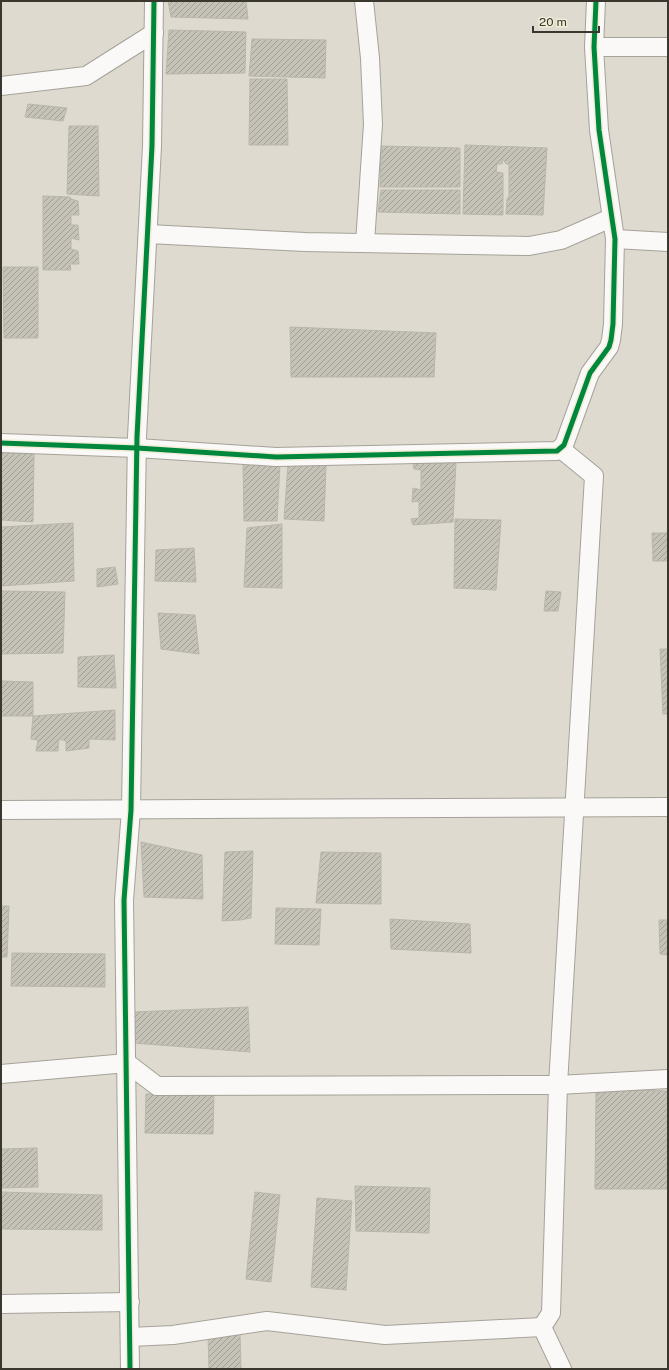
<svg xmlns="http://www.w3.org/2000/svg" width="669" height="1370" viewBox="0 0 669 1370" font-family="'Public Sans',sans-serif">
  <style>
    .building { fill: url(#building-hatch); stroke: #b9b6ad }
    .lines { fill: none; stroke-linecap: round; stroke-linejoin: round }
    .street-casing { stroke: #a5a299; stroke-width: 20 }
    .street { stroke: #faf9f8; stroke-width: 18 }
    .cycleway-casing { stroke: #f1ecd6; stroke-width: 8 }
    .cycleway { stroke: #00873e; stroke-width: 5 }
  </style>
  <defs>
    <pattern id="building-hatch" width="6" height="6" patternUnits="userSpaceOnUse"><rect width="6" height="6" fill="#c5c2b7"/><path d="M-1 1l2-2M0 6l6-6M5 7l2-2" fill="none" stroke="#a19e95"/></pattern>
  </defs>
  <rect width="100%" height="100%" fill="#dedacf"/>
  <g class="building">
    <path d="M168,1H246L248,19L171,17Z"/>
    <path d="M169,30L246,32L245,73L166,74Z"/>
    <path d="M252,39L326,40L325,78L249,76Z"/>
    <path d="M250,79H287L288,145H249Z"/>
    <path d="M28,104L67,108L63,121L25,117Z"/>
    <path d="M69,126H98L99,196L67,194Z"/>
    <path d="M465,145L547,148L543,215L506,214L507,199L509,196V164H506L503,159L502,164H497L496,172L503,173V215L463,214Z"/>
    <path d="M381,146L460,148V187H380Z"/>
    <path d="M381,190H460V214L378,212Z"/>
    <path d="M43,196L70,197L71,199L78,201L79,215H71V225H78L79,240L71,238V249L78,251L79,264H70L71,270H43Z"/>
    <path d="M3,267H38V338H4Z"/>
    <path d="M290,327L436,333L434,377H291Z"/>
    <path d="M1,451L34,454L33,522L1,520Z"/>
    <path d="M243,461L280,464L277,521H244Z"/>
    <path d="M413,462L456,463L453,522L413,525L411,519L419,518V501L412,502L413,488L421,490V470L414,469Z"/>
    <path d="M288,465H326L324,521L284,519Z"/>
    <path d="M455,519L501,520L496,590L454,588Z"/>
    <path d="M73,523L74,581L1,586V527Z"/>
    <path d="M282,524V588L244,587L247,528Z"/>
    <path d="M652,533H668V561H653Z"/>
    <path d="M194,548L196,582L155,581L156,550Z"/>
    <path d="M115,567L118,584L97,587V569Z"/>
    <path d="M1,591L65,592L63,653L1,654Z"/>
    <path d="M546,591L561,592L558,611H544Z"/>
    <path d="M158,613L195,615L199,654L161,649Z"/>
    <path d="M660,649H668V714H663Z"/>
    <path d="M114,655L116,688L78,687V657Z"/>
    <path d="M1,681L33,682V716H1Z"/>
    <path d="M115,710V740L89,739V748L66,751V741L59,739L58,751H36L38,740L31,739L33,716Z"/>
    <path d="M141,842L202,855L203,899L144,897Z"/>
    <path d="M253,851L251,918L240,920L222,921L225,852Z"/>
    <path d="M321,852L381,853V904L316,903Z"/>
    <path d="M1,906H9L7,957H1Z"/>
    <path d="M276,908L321,909L319,945L275,944Z"/>
    <path d="M390,919L470,924L471,953L391,949Z"/>
    <path d="M659,920H668V955L660,954Z"/>
    <path d="M12,953L105,954V987L11,986Z"/>
    <path d="M248,1007L250,1052L133,1043L134,1012Z"/>
    <path d="M596,1089L668,1091V1189H595Z"/>
    <path d="M146,1094L214,1095L213,1134L145,1133Z"/>
    <path d="M37,1148L38,1187L1,1188V1149Z"/>
    <path d="M355,1186L430,1188L429,1233L356,1231Z"/>
    <path d="M1,1192L102,1195V1230L1,1229Z"/>
    <path d="M255,1192L280,1195L271,1282L246,1279Z"/>
    <path d="M317,1198L352,1201L346,1290L311,1287Z"/>
    <path d="M208,1334H240L241,1369H209Z"/>
  </g>
  <g class="lines">
    <g class="street-casing">
      <g id="street">
        <path d="M364,1L370,58L373,124L365,243"/>
        <path d="M594,47H668"/>
        <path d="M1,86L86,76L154,33"/>
        <path d="M148,234L305,242L529,246L561,240L611,218"/>
        <path d="M615,239L668,242"/>
        <path d="M1,443L137,448L276,457L557,451L564,445L590,373L609,347L611,340L613,324L615,239L599,130L594,47L596,1"/>
        <path d="M1,810L668,807"/>
        <path d="M1,1074L127,1063L157,1086L558,1085L668,1079"/>
        <path d="M1,1304L130,1302"/>
        <path d="M542,1327L551,1313L558,1085L594,476L561,449"/>
        <path d="M542,1327L562,1369"/>
        <path d="M130,1337L173,1335L267,1321L385,1335L542,1327"/>
        <path d="M130,1369L124,900L131,810L137,437L152,146L154,1"/>
      </g>
    </g>
    <use href="#street" class="street"/>
    <g class="cycleway-casing">
      <g id="cycleway">
        <path d="M1,443L137,448L276,457L557,451L564,445L590,373L609,347L611,340L613,324L615,239L599,130L594,47L596,1"/>
        <path d="M130,1369L124,900L131,810L137,437L152,146L154,1"/>
      </g>
    </g>
    <use href="#cycleway" class="cycleway"/>
  </g>
  <rect width="669" height="1370" fill="none" stroke="#39372e" stroke-width="4"/>
  <path d="M533 26v6h66v-6" fill="none" stroke="#39372e" stroke-width="2"/>
  <text x="539" y="26" font-size="12" fill="#39372e" stroke="#f1ecd6" stroke-width="3" paint-order="stroke">20 m</text>
</svg>
